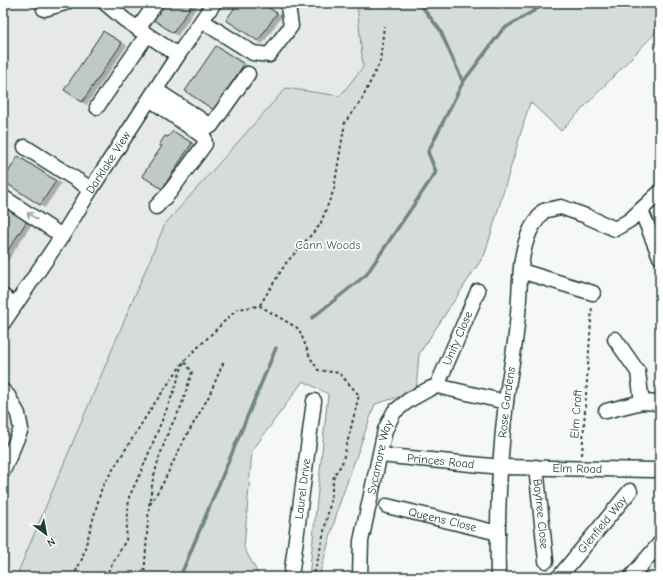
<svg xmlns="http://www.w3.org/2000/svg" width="663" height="580" viewBox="0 0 663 580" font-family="'Comic Neue',sans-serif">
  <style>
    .built { fill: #e6e9e8 }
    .green { fill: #d6dcdb; stroke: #7a8c88 }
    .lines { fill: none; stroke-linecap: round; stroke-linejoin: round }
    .stream { stroke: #72857f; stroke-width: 3.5 }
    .building { fill: #c0c9c6; stroke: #1f3d34; filter: url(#shadow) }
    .minor-casing { stroke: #1f3d34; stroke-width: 17 }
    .path { stroke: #1f3d34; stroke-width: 2; stroke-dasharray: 3 3; stroke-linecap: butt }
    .minor { stroke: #fff; stroke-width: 14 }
    .oneway { stroke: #8f9e9a }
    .labels { text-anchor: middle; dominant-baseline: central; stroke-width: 3.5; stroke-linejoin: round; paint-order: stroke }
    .street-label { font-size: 12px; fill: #1f3d34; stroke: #fff }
    .park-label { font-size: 12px; fill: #445d55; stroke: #fff }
  </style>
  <defs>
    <filter id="shadow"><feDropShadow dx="4.5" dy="2.5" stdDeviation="0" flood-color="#0004"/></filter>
  </defs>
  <rect width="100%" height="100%" fill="#f6f7f7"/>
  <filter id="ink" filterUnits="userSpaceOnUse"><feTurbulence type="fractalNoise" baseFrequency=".025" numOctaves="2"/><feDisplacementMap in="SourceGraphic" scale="8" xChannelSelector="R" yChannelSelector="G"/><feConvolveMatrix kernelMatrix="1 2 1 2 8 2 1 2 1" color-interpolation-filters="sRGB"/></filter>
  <g filter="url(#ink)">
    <path class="built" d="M3,3H357L363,67L340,96L286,89L165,224L16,577H3Z"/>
    <path class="green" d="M357,3H660V28L561,131L530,102L485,254L419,354L416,392L375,404L339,505L319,577H309L328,394L303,381L252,451L244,548L260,577H16L165,224L286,88L340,96L363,67Z"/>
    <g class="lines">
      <g class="stream">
        <path d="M419,3L440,30L463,82"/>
        <path d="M312,318L366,275L436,172L428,152L463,82L503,29L547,3"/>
        <path d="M180,577L276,348"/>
      </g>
    </g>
    <g class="building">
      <path d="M165,3H193L173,33L154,20Z"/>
      <path d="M238,3H261L277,13L258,41L226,20Z"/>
      <path d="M103,31L122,43L82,102L64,90Z"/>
      <path d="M216,46L244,64L214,110L185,91Z"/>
      <path d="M173,131L192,143L162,189L142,176L162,146L159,145L165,136L168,137Z"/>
      <path d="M18,156L56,181L40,205L3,181Z"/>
      <path d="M3,206L27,221L3,258Z"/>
    </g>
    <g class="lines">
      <g class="minor-casing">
        <g id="minor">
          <path d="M105,3L125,20L178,55"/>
          <path d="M44,9L65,3"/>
          <path d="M202,21L253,53L269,55L291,26L288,6"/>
          <path d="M138,29L156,3"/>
          <path d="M156,90L211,126L248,74"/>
          <path d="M150,99L204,137L205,144L169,193L156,207"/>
          <path d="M97,107L147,35"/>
          <path d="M25,147L91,189"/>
          <path d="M3,197L62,236"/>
          <path d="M641,210L660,257"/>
          <path d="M521,271L593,293"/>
          <path d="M3,296L15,305"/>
          <path id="s1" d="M3,323L62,236L91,189L178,55L214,3"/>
          <path d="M615,339L638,372L642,402"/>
          <path id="s2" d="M437,386L478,291"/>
          <path d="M3,391L8,396L18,414L21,429L3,471"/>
          <path d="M606,411L642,402L660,403"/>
          <path id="s3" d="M380,455L501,467L653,470"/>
          <path id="s4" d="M536,467L546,561"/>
          <path id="s5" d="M387,506L498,533"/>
          <path id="s6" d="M291,577L314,401"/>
          <path id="s7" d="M360,577L361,541L385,430L394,412L409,400L429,389L437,386L506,402"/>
          <path id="s8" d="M498,577C497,519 499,460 506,402C509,376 515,350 517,324C521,293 517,260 530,231C533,224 539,218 543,211L561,207L586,216L615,229L630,220L660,192"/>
          <path id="s9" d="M559,577L630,491"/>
          <path d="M631,577L660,543"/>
        </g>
      </g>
      <g class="path">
        <path d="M260,305L286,263L320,225L334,189L345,122L361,101L380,62L384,26"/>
        <path d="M582,455L592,306"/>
        <path d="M73,577L82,559L102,487L152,407L184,361L237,309L260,306L299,329L310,357L318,370L339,373L359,395L342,464L334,475L330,504L318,559L313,577"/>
        <path d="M105,577L126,540L129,497L141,472L174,391L184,361L192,372L181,407L169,430L160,455L153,479L149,506L163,483L183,442L209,396L224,361"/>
        <path d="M144,577L149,506"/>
      </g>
      <use href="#minor" class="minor"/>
    </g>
    <defs><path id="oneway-shaft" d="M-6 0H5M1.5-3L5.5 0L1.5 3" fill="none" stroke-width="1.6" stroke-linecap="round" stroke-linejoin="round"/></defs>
    <use class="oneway" href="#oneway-shaft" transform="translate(32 216) rotate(-146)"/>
  </g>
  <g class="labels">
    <g class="street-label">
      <text stroke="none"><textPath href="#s1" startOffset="192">Darklake View</textPath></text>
      <text stroke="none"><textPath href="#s2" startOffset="52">Unity Close</textPath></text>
      <text stroke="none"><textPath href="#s8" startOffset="175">Rose Gardens</textPath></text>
      <text transform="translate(576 414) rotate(-86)">Elm Croft</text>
      <text stroke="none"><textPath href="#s7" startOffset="122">Sycamore Way</textPath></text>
      <text stroke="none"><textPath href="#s3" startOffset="61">Princes Road</textPath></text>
      <text stroke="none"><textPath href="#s3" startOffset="198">Elm Road</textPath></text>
      <text stroke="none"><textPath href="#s6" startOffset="89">Laurel Drive</textPath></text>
      <text stroke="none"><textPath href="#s4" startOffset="47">Baytree Close</textPath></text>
      <text stroke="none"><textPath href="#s5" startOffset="57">Queens Close</textPath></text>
      <text stroke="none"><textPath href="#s9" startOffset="68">Glenfield Way</textPath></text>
    </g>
    <g class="park-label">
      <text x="328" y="245">Cann Woods</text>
    </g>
  </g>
  <rect width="663" height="580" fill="none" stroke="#fff" stroke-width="16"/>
  <rect x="8" y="8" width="647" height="564" fill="none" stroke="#1f3d34" stroke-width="1.5" filter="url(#ink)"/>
  <g transform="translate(46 534) rotate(148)" stroke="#ffffff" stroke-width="3" paint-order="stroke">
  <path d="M0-3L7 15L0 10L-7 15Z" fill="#1f3d34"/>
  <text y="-6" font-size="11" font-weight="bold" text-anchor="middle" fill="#1f3d34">N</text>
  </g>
</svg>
